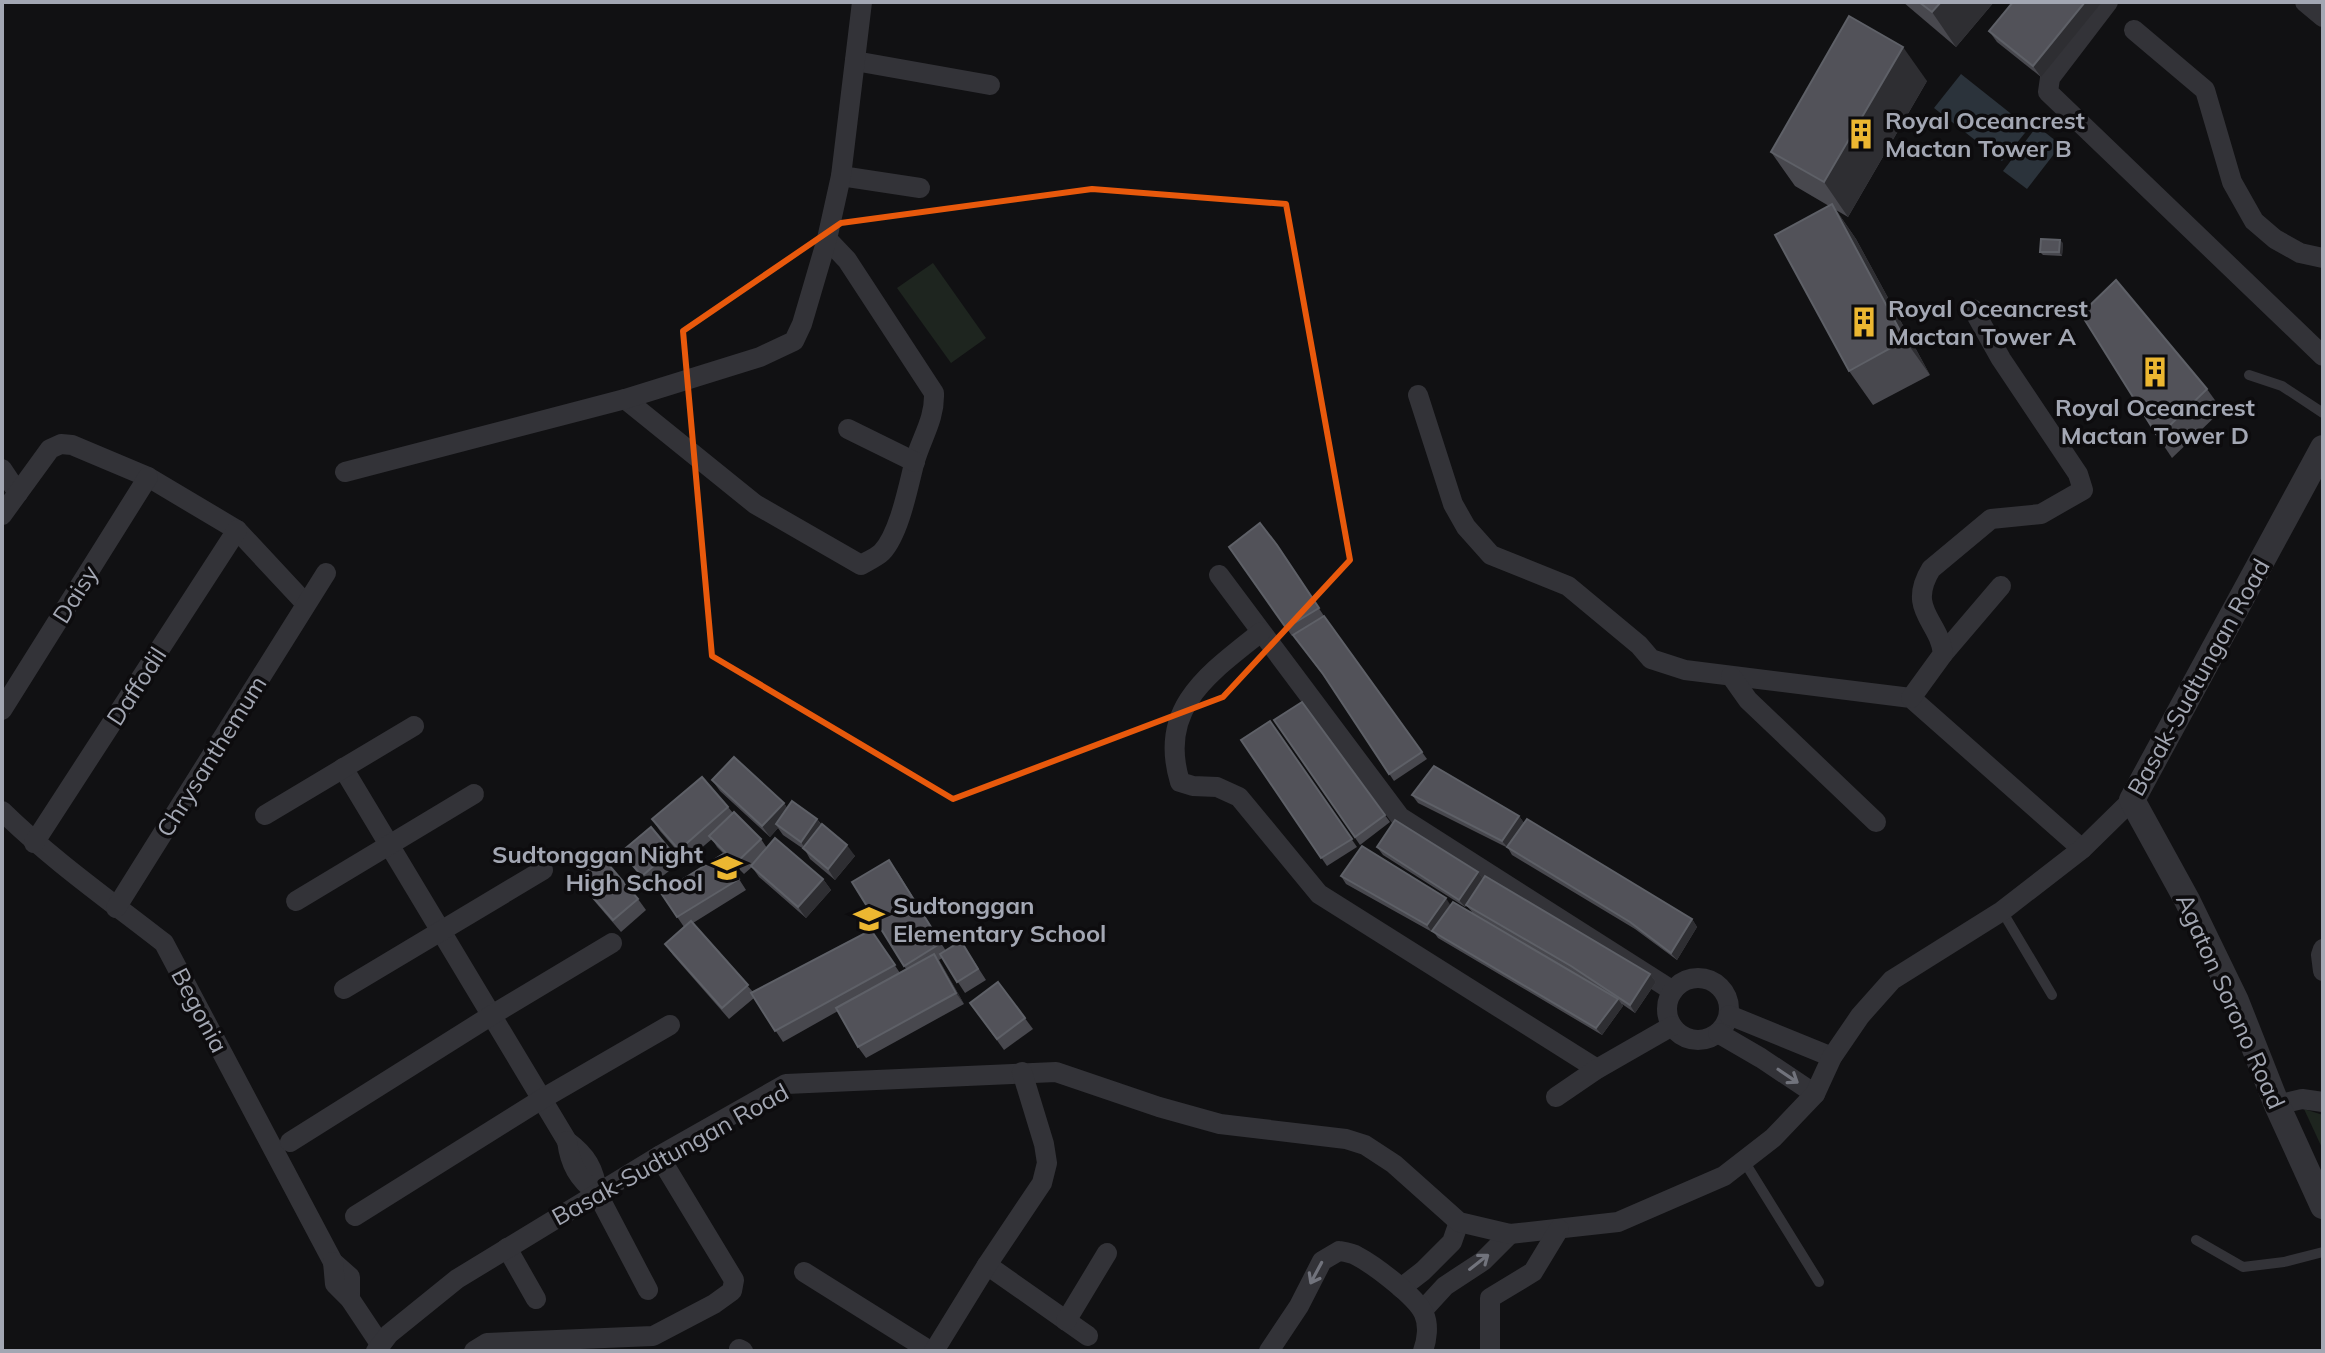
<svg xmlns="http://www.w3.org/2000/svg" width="2325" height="1353" viewBox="0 0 2325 1353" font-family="Mulish,sans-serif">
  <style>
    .green { fill: #1e251f }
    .water { fill: #2b333b }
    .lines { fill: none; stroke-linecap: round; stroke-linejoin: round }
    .service { stroke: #333338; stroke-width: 10 }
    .minor { stroke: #333338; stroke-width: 20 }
    .tertiary { stroke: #333338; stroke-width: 26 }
    .wall { fill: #48484e }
    .shaded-wall { fill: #2e2e32 }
    .building { fill: #525259; stroke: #5e6067; stroke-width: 2 }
    .oneway { stroke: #71737c }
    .marked { fill: none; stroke: #e8590c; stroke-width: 6; stroke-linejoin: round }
    .labels { text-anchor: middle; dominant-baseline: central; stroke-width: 7; stroke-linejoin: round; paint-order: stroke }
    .poi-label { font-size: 24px; font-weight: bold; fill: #a3a7b3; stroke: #0d0c0e; text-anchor: start }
    .street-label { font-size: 24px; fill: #a3a7b3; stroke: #0d0c0e }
  </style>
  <rect width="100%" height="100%" fill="#111113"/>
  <g class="green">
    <path d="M933,263L986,338L951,363L897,288Z"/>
    <path d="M2304,1109L2323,1115V1150Z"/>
  </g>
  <g class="water">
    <path d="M1961,74L2029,128L2002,161L1934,108Z"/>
    <path d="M2037,126L2061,145L2027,189L2003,171Z"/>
  </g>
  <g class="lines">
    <g class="service">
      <path d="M2249,375L2282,386L2323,413"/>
      <path d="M2002,911L2052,995"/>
      <path d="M1744,1161L1819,1282"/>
      <path d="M2196,1240L2243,1267L2284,1262L2323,1252"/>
    </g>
    <g class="minor">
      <path d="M2108,2L2050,78L2048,92L2323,356"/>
      <path d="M2305,2L2323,17"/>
      <path d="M2134,30L2205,90L2232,182L2254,221L2275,239L2300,253L2323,258"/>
      <path d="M855,61L990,85"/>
      <path d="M841,176L920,188"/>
      <path d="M1418,395L1453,504L1466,527L1491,555L1568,586L1639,645L1651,659L1685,670L1911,698L2082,849"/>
      <path d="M625,399L755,504L861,565C868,561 877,557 882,552C899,534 908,488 914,464C921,438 935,420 934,393L847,260L827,239"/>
      <path d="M848,429L915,462"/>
      <path d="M2,469L18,493"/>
      <path d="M345,472L625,399L760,357L794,341L802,324L827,239L841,176L862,2"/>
      <path d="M2,515L50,449L61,444L72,445L148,477L237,530L306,604"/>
      <path d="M1219,575L1400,817L1673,991"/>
      <path d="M1261,632C1210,673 1157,707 1180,782L1193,786L1217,787L1239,797L1319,894L1597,1069"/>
      <path d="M1943,654L2001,586"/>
      <path d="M1731,676L1748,700L1876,822"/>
      <path d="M1911,698L1943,654C1940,621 1906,610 1931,569L1991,519L2041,514L2083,490L2078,474L2001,359L1973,309"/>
      <path d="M2,710L148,477"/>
      <path d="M343,768L567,1141C586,1155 595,1169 597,1193L648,1290"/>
      <path d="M2,811C52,860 109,900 164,943L333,1262L350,1277V1299"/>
      <path d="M265,815L414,726"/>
      <path d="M34,843L237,530"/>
      <path d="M296,901L474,794"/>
      <path d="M116,908L326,573"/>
      <path d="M2323,949L2321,955L2323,971"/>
      <circle cx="1698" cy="1009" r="31"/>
      <path d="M344,989L543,870"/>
      <path d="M1729,1015L1832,1057"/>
      <path d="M1718,1033L1761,1058L1815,1094"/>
      <path d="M1556,1097L1597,1069L1672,1026"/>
      <path d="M2277,1105L2302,1099L2323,1102"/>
      <path d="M567,1141C570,1164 578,1179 597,1193"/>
      <path d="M290,1142L492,1015L612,943"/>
      <path d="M355,1216L542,1099L670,1025"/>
      <path d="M507,1248L536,1299"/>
      <path d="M333,1262L335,1284L350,1299L380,1344"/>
      <path d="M987,1265L1088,1336"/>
      <path d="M804,1272L930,1351"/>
      <path d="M1401,1288L1423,1271L1452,1242L1459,1222"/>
      <path d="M1423,1310L1445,1286L1483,1261L1510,1234"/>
      <path d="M1066,1321L1107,1253"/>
      <path d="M739,1349L743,1351"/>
      <path d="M376,1351L389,1334L457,1279L659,1156L786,1084L1056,1072L1159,1107L1220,1124L1346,1139L1365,1145L1394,1164L1459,1222L1510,1234L1618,1222L1724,1176L1773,1138L1815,1094L1832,1057L1860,1016L1892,980L2002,911L2082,849L2132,800"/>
      <path d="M474,1351L487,1343L653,1336L714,1304L732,1291L734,1280L659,1156"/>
      <path d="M934,1351L987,1265L1042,1183L1047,1163L1044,1144L1022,1072"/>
      <path d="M1269,1351L1299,1306L1322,1261L1339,1251C1345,1252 1352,1253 1357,1256C1374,1265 1417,1297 1424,1314C1429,1325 1427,1340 1423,1351"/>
      <path d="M1490,1351V1298L1533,1272L1559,1229"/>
    </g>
    <path class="tertiary" d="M2323,448L2132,800L2187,900L2236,1001L2277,1105L2323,1206"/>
  </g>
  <g class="wall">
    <path d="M1903,2H1994L1956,47Z"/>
    <path d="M2013,2L2041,77L1997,42L1989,31Z"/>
    <path d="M1927,81L1848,217L1836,210L1856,239L1930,375L1873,405L1849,371L1829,206L1795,186L1771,152Z"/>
    <path d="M2063,243L2062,256L2043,255L2040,252Z"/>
    <path d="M2207,389L2222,410L2172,458L2158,437Z"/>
    <path d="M1277,545L1324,616L1427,759L1394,781L1326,679L1293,635L1292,636L1229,547Z"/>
    <path d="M1302,702L1390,822L1360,845L1274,720Z"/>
    <path d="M1270,721L1357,847L1327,866L1241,740Z"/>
    <path d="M712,780L784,803L787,808L817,819L822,825L855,856L835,880L810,859L805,850L783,835L778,828L770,837L720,791Z"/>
    <path d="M1412,795L1519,816L1524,823L1692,919L1697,927L1677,960L1635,929L1512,855L1508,848L1418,803Z"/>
    <path d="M728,807L733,813L761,839L767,848L823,879L831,890L806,918L759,877L752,867L744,874L717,847L712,839L686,861L660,831L652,819Z"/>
    <path d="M1377,847L1478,872L1483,879L1465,907L1383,855Z"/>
    <path d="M671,851L679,863L649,887L621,852Z"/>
    <path d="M723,854L746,890L693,923L753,992L871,930L900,973L906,969L852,882L897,871L946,951L961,941L986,980L965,993L942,958L939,960L964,1004L866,1058L858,1047L838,1011L783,1042L754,998L729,1019L673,955L665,944L684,927L661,893Z"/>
    <path d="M1341,876L1451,905L1472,912L1466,905L1650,974L1656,982L1635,1013L1622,1004L1623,1006L1602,1035L1438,938L1433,931L1432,932L1346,884Z"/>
    <path d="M577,879L638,899L646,910L621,932L585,890Z"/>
    <path d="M998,982L1033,1029L1004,1050L970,1003Z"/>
  </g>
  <g class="shaded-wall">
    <path d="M1941,2H1994L1956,47L1932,12Z"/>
    <path d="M2085,2H2102L2041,77L2033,66Z"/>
    <path d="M1903,47L1927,81L1848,217L1824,182Z"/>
    <path d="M1832,204L1856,239L1930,375L1905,340Z"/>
    <path d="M2060,240L2063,243L2062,256L2059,252Z"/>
    <path d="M784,803L791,814L776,824L778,828L770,837L762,826Z"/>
    <path d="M1519,816L1524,823L1508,848L1502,841Z"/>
    <path d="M817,819L825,831L808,853L801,842Z"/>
    <path d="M847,845L855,856L835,880L828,869Z"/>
    <path d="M1478,872L1483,879L1465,907L1459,900Z"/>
    <path d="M823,879L831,890L806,918L798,907Z"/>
    <path d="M1446,898L1451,906L1432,932L1427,925Z"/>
    <path d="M1692,919L1697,927L1677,960L1671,953Z"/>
    <path d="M934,954L942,965L964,1004L956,993Z"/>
    <path d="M1650,974L1656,982L1635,1013L1630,1005Z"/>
    <path d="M1618,999L1623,1006L1602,1035L1596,1028Z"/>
  </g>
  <g class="building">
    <path d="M1919,2H1941L1932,12Z"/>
    <path d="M2013,2H2085L2033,66L1989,31Z"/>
    <path d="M1849,16L1903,47L1824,182L1771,152Z"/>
    <path d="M1832,204L1905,340L1849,371L1775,235Z"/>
    <path d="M2041,239L2060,240L2059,252H2040Z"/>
    <path d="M2116,280L2207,389L2158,437L2081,314Z"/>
    <path d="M1260,523L1277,545L1319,608L1286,628L1229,547Z"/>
    <path d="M1324,616L1422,752L1389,774L1323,674L1293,635Z"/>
    <path d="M1302,702L1385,815L1355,837L1274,720Z"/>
    <path d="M1270,721L1352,839L1321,858L1241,740Z"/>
    <path d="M734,757L784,803L762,826L712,780Z"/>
    <path d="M1434,766L1519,816L1502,841L1412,795Z"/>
    <path d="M702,777L728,807L679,850L652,819Z"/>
    <path d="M792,801L817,819L801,842L776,824Z"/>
    <path d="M734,812L761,839L736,863L709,836Z"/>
    <path d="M1527,819L1692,919L1671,953L1630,922L1507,847Z"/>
    <path d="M1395,820L1478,872L1459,900L1377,847Z"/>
    <path d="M822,824L847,845L828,869L803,848Z"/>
    <path d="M651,827L671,851L642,876L621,852Z"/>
    <path d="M775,838L823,879L798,907L751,866Z"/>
    <path d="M1362,846L1446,898L1427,925L1341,876Z"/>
    <path d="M723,854L739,879L677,917L661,893Z"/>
    <path d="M602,857L638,899L613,920L577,879Z"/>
    <path d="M889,860L941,943L904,966L852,882Z"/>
    <path d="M1485,876L1650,974L1630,1005L1571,966L1466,905Z"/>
    <path d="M1453,902L1618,999L1596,1028L1432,931Z"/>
    <path d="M691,921L748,985L722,1008L665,944Z"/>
    <path d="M871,930L895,965L775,1031L751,993Z"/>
    <path d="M961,941L978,969L957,982L940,954Z"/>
    <path d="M934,954L956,993L858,1047L836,1008Z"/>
    <path d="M998,982L1025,1018L997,1039L970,1003Z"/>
  </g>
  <defs><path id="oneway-shaft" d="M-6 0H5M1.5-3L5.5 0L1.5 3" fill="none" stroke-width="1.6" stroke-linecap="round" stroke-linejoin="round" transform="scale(2)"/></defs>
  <g class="oneway">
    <use href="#oneway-shaft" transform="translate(1788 1076) rotate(34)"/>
    <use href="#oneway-shaft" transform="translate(1479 1262) rotate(-38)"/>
    <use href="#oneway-shaft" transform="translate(1316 1273) rotate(118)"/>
  </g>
  <path class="marked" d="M1092,189L1286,204L1350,560L1223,697L953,799L712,656L683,331L841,223Z"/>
  <defs>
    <g id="building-bare" transform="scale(2.4)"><path d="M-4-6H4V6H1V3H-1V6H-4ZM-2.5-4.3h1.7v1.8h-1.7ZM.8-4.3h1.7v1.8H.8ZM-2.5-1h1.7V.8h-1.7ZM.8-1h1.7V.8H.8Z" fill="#ecb731" stroke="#0d0c0e" stroke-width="2.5" paint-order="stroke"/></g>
    <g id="school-bare" transform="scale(2.4)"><path d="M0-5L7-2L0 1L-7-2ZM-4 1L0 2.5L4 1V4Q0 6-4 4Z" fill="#ecb731" stroke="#0d0c0e" stroke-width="2.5" paint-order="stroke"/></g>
  </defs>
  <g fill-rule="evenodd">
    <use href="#building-bare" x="1861" y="134"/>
    <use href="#building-bare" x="1864" y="322"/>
    <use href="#building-bare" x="2155" y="372"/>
    <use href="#school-bare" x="727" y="868"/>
    <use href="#school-bare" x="869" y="919"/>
  </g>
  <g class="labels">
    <g class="poi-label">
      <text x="1885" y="120">Royal Oceancrest<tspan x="1885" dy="28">Mactan Tower B</tspan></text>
      <text x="1888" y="308">Royal Oceancrest<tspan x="1888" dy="28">Mactan Tower A</tspan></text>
      <text x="2155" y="407" text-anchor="middle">Royal Oceancrest<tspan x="2155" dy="28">Mactan Tower D</tspan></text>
      <text x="703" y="854" text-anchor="end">Sudtonggan Night<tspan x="703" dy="28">High School</tspan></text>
      <text x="893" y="905">Sudtonggan<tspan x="893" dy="28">Elementary School</tspan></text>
    </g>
    <g class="street-label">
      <text transform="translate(75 594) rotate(-58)">Daisy</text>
      <text transform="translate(2198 677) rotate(-61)">Basak-Sudtungan Road</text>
      <text transform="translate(136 686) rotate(-57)">Daffodil</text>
      <text transform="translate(211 756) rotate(-58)">Chrysanthemum</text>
      <text transform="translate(2231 1001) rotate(66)">Agaton Sorono Road</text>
      <text transform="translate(200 1010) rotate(62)">Begonia</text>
      <text transform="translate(670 1154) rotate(-29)">Basak-Sudtungan Road</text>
    </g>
  </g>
  <rect width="2325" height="1353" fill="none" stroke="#a3a7b3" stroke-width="8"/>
</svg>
